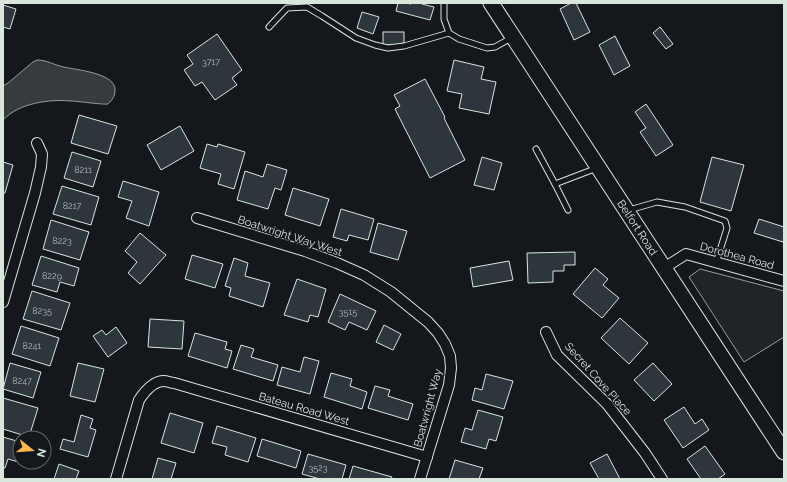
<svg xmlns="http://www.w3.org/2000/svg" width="787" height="482" viewBox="0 0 787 482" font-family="Raleway,sans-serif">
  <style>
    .green { fill: #202428; stroke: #939e99 }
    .water { fill: #363b3e; stroke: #939e99 }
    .building { fill: #2c363c; stroke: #d8e6dc }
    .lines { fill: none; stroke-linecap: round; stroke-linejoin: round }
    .lane-casing { stroke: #d8e6dc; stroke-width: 7 }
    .street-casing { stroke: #d8e6dc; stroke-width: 12 }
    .secondary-casing { stroke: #d8e6dc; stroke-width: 17 }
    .lane { stroke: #14181c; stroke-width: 5 }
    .street { stroke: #14181c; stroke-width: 10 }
    .secondary { stroke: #14181c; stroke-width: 15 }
    .labels { text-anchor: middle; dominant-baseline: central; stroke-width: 3; stroke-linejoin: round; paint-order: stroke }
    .number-label { font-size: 9px; fill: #adbab4 }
    .street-label { font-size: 11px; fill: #d8e6dc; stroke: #14181c }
  </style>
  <rect width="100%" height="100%" fill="#14181c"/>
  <path class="green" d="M700,269L784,291V337L744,362L689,277Z"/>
  <path class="water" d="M37,60C47,60 54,65 64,67C76,70 117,73 115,91C115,95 113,99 110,102C109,102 109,103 108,104C104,105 77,101 71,101C49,99 19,103 3,120V86L8,83L33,62Z"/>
  <g class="building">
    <path d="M398,3H406L411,4V3H422V4L434,7L430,20L396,11Z"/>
    <path d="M571,3H576L590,32L574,40L560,9Z"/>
    <path d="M3,5L16,9L10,29L3,27Z"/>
    <path d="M362,12L379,17L373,34L357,28Z"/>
    <path d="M660,27L673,44L666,49L653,33Z"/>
    <rect x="383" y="32" width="21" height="13"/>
    <path d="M217,34L242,70L232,78L237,85L215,100L202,82L195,86L184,70L193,64L187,55Z"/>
    <path d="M615,36L630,66L614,75L599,45Z"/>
    <path d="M454,60L484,67L481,79L496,82L489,114L459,108L462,94L447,91Z"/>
    <path d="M425,79L445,117L444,118L465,160L430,178L395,109L400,106L394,95Z"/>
    <path d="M646,104L673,145L656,156L640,132L646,128L635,112Z"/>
    <path d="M79,115L117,126L108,154L71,143Z"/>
    <path d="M180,126L194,151L161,170L147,145Z"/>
    <path d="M207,144L217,147L218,144L245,152L234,189L218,184L221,174L200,168Z"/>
    <path d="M72,152L101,161L93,187L64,178Z"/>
    <path d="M482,157L502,163L494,190L474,185Z"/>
    <path d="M712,157L744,165L731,211L700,202Z"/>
    <path d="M3,162L13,165L5,193H3Z"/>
    <path d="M267,164L287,170L281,190L275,188L268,209L237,200L245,171L263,177Z"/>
    <path d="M123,181L159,192L149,226L126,218L132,201L118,197Z"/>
    <path d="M62,186L99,197L91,225L53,214Z"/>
    <path d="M293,188L329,199L320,226L285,215Z"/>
    <path d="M341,209L374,219L368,240L349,235L347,241L333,237Z"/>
    <path d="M759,219L784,227V238L783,242L754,233Z"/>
    <path d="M51,220L89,232L80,260L43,249Z"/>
    <path d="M378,223L407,231L398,260L370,252Z"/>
    <path d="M140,233L166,255L140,284L128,273L137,262L125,251Z"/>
    <path d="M575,252V265H564V271H553V282L528,283L527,253Z"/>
    <path d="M192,255L223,264L215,288L185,279Z"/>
    <path d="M41,256L79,268L74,286L60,282L57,292L32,285Z"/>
    <path d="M234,258L248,263L245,276L270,283L263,307L229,296L231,288L225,286Z"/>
    <path d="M509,261L513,280L473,287L470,268Z"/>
    <path d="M595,268L608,279L603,285L619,298L602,318L573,294Z"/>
    <path d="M297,279L326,289L318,317L310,315L308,322L284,315Z"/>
    <path d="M32,291L70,303L61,330L23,319Z"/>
    <path d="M340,294L376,311L367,330L349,322L345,330L328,322Z"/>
    <path d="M620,318L648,343L629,364L601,338Z"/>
    <path d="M150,319L184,321L182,349L148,347Z"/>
    <path d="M384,325L401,334L393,350L376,342Z"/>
    <path d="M21,326L59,338L50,366L12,354Z"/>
    <path d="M116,327L127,343L108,357L93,336L102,330L106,335Z"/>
    <path d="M195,333L227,342L225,349L232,351L227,368L188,356Z"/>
    <path d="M241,345L254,349L251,357L278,365L273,381L233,369Z"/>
    <path d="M304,357L319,361L310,394L277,385L282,367L300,372Z"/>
    <path d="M10,363L41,372L33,398L3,389Z"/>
    <path d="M78,363L104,369L95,402L70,396Z"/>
    <path d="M653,363L672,384L654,401L634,380Z"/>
    <path d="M331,373L352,379L350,386L367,392L362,409L324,397Z"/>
    <path d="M486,374L513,381L504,409L472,400L475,388L482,390Z"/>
    <path d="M375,386L390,390L388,396L413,404L408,420L368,408Z"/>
    <path d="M3,398L38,408L29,437L3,429Z"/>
    <path d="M684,407L695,424L702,419L709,430L683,448L664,420Z"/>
    <path d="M478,410L503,417L496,441L489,439L486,449L461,442L465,428L472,430Z"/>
    <path d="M170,413L203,423L194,453L161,443Z"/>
    <path d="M81,415L93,419L90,428L96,430L88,457L60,449L63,439L74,442Z"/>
    <path d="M217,426L256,438L248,462L225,455L227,447L212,443Z"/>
    <path d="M3,437L20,442V462H23L22,463L8,459L5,468H3Z"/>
    <path d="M262,439L301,451L296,468L257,456Z"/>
    <path d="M705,446L725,474L718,479H701L687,459Z"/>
    <path d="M308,454L346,465L342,479H320L302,474Z"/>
    <path d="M607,454L620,479H599L590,463Z"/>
    <path d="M158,458L176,463L171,479H152Z"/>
    <path d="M455,460L483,468L479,479H449Z"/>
    <path d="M59,464L79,471L76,479H54Z"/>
    <path d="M353,466L392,477L391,479H349Z"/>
  </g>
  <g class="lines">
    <g class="lane-casing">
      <g id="lane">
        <path d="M444,3V19L449,33L459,39L487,48L495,47L513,37"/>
        <path d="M269,27L287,8L307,7L322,16L356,38L375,45L388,48L404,46L449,33"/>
        <path d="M536,149L555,184L597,168"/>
        <path d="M555,184L568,210"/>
        <path d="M629,210L657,202L685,207L725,221L727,228L716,263"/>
      </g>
    </g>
    <g class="street-casing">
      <g id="street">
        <path d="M197,218L305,251L337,263L364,275L391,292L428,322L438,333L445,344L450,356L451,368L449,385L420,479"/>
        <path d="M664,268L686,254L784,281"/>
        <path d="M3,302L35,193L41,167L42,154L37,143"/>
        <path d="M546,332L557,355L607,404L645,453L662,479"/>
        <path d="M116,479L139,400C145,391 153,381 164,381C167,381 171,383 174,383L427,457"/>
      </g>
    </g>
    <g class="secondary-casing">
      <g id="secondary">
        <path id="s1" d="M491,3L784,452"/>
      </g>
    </g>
    <use href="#lane" class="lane"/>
    <use href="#street" class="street"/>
    <use href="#secondary" class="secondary"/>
  </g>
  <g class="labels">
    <g class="number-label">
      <text x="211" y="62">3717</text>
      <text x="83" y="170">8211</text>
      <text x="72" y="206">8217</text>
      <text x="62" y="241">8223</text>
      <text x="52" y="276">8229</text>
      <text x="42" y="311">8235</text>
      <text x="348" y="312">3515</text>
      <text x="32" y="346">8241</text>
      <text x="22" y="381">8247</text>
      <text x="318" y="468">3523</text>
    </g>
    <g class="street-label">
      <text stroke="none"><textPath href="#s1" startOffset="268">Belfort Road</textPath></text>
      <text transform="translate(290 236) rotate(18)">Boatwright Way West</text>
      <text transform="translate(737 256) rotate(15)">Dorothea Road</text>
      <text transform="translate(598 379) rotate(48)">Secret Cove Place</text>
      <text transform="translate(428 408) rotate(-75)">Boatwright Way</text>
      <text transform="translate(304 409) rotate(16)">Bateau Road West</text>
    </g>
  </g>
  <rect width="787" height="482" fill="none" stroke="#d8e6dc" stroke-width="8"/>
  <g transform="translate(32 450) rotate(107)"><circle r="19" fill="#14181c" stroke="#626a69"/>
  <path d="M0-3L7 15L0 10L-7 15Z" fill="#ffb74d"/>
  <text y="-6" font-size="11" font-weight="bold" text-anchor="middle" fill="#d8e6dc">N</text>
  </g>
</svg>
